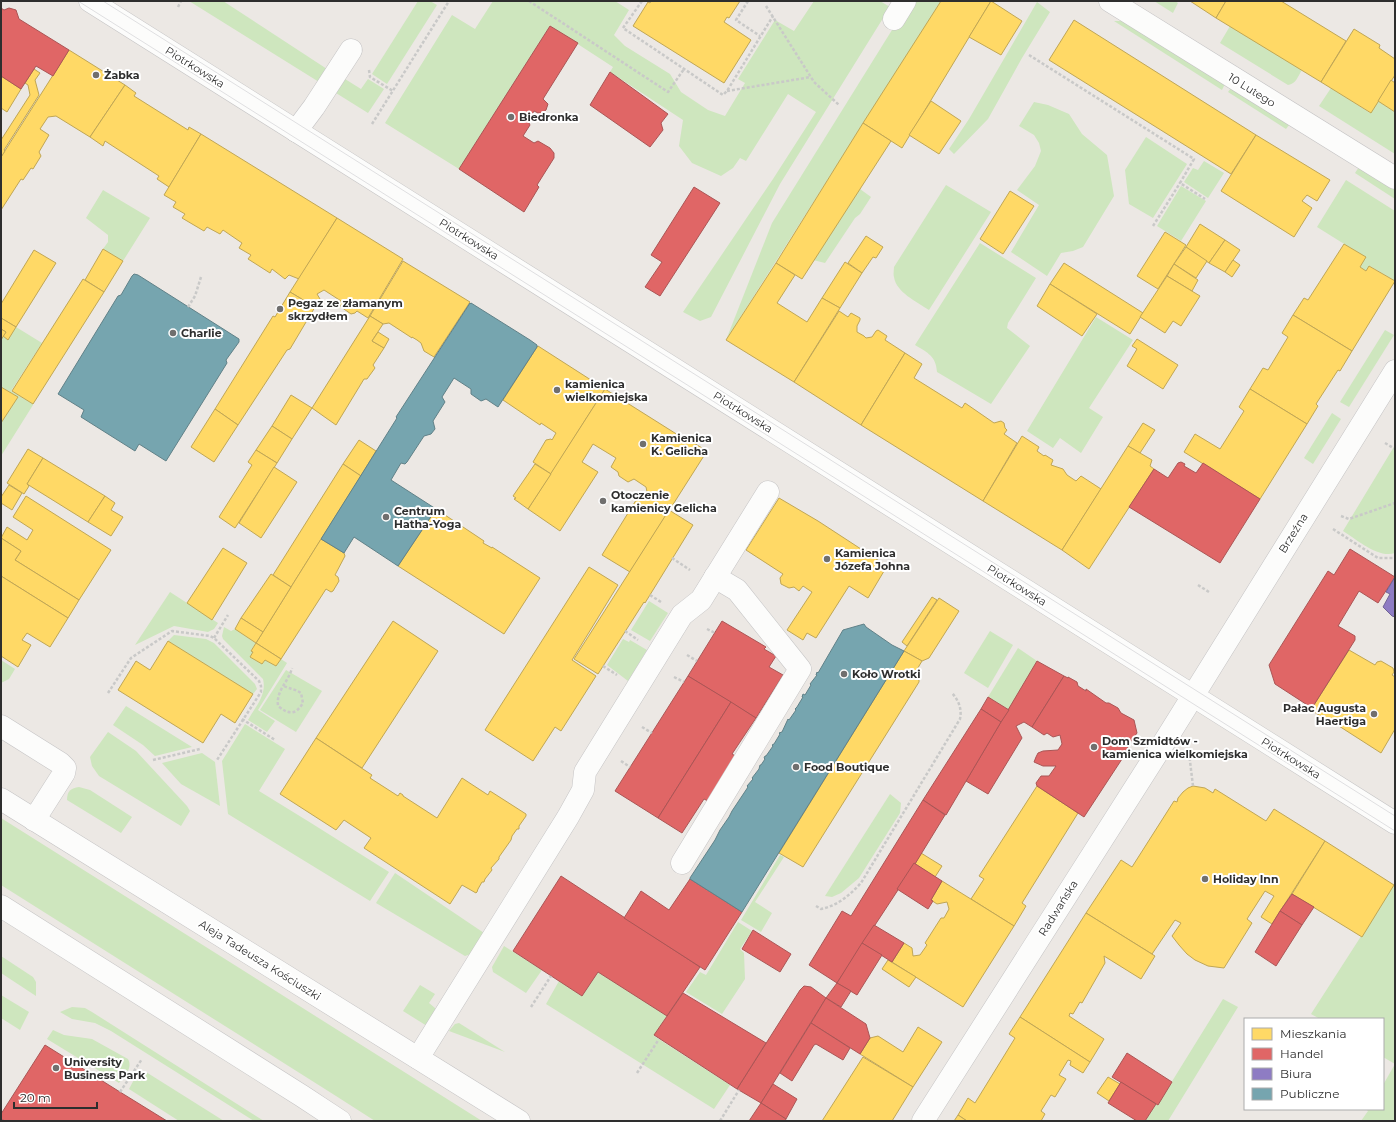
<svg xmlns="http://www.w3.org/2000/svg" width="1396" height="1122" viewBox="0 0 1396 1122" font-family="Montserrat,sans-serif">
  <style>
    .green { fill: #cee6be }
    .homes { fill: #ffd966; stroke: #c0a655 }
    .shops { fill: #e06666; stroke: #ab5555 }
    .offices { fill: #8e7cc3; stroke: #716596 }
    .public { fill: #76a5af; stroke: #608188 }
    .lines { fill: none; stroke-linecap: round; stroke-linejoin: round }
    .minor-casing { stroke: #c5c4c5; stroke-width: 23 }
    .path { stroke: #c9c9c8; stroke-width: 2.5; stroke-dasharray: 3 2; stroke-linecap: butt }
    .minor { stroke: #fcfcfb; stroke-width: 22 }
    .tram { stroke: #dfdfe1; stroke-width: 1 }
    .poi-dot { fill: #706f6e; stroke: #fff; stroke-width: 1.5 }
    .labels { text-anchor: middle; dominant-baseline: central; stroke-width: 4; stroke-linejoin: round; paint-order: stroke }
    .street-label { font-size: 11px; fill: #2e2e2e; stroke: #fff }
    .poi-label { font-size: 11px; font-weight: bold; fill: #2e2e2e; stroke: #fff; text-anchor: start }
  </style>
  <rect width="100%" height="100%" fill="#ece8e4"/>
  <g class="green">
    <path d="M189,1H223L327,69L319,82Z"/>
    <path d="M418,1H430L437,5L387,84L372,74Z"/>
    <path d="M493,1H615L629,10L614,35L625,46L670,74L681,92L708,110L725,116L745,83L738,79L775,20L794,31L814,1H880L890,7L780,184L711,317L700,321L683,312L773,179L816,112L788,94L746,161L740,158L733,168L721,176L692,163L679,146L683,120L610,72L613,67L550,26L459,169L385,123L452,15L475,29Z"/>
    <path d="M910,1H941L726,340L772,223Z"/>
    <path d="M1154,1H1175L1178,3L1173,13Z"/>
    <path d="M1037,2L1050,12L1022,58L988,119L954,154L949,149L969,119Z"/>
    <path d="M1114,21H1123L1225,84L1222,90Z"/>
    <path d="M1230,26L1302,70C1298,76 1296,84 1288,85L1220,43Z"/>
    <path d="M345,79L361,89L368,79L384,89L368,113L336,93Z"/>
    <path d="M1231,88L1289,125L1286,129L1228,92Z"/>
    <path d="M1331,88L1370,113L1378,101L1395,112V154L1319,106Z"/>
    <path d="M1034,102L1048,105L1069,114L1082,134L1107,155L1114,196L1083,247L1073,251L1061,253L1047,276L1011,252L1039,205L1017,190L1035,166L1041,151L1039,143L1034,135L1019,126Z"/>
    <path d="M1146,137L1187,164L1153,218L1129,204L1125,170Z"/>
    <path d="M1204,161L1224,173L1208,198L1184,182L1193,168L1198,170Z"/>
    <path d="M1359,167L1395,190V199L1355,173Z"/>
    <path d="M1346,180L1395,211V281L1370,266L1366,271L1360,267L1365,257L1317,227Z"/>
    <path d="M946,185L991,212L929,310C917,302 896,292 894,277C893,274 894,270 894,267Z"/>
    <path d="M1181,186L1206,201L1181,241L1157,226Z"/>
    <path d="M860,189L871,197L860,214L855,218L825,263L813,260Z"/>
    <path d="M103,190L150,218L123,261L103,249L108,242V235L86,218Z"/>
    <path d="M980,243L1036,278L1008,323L1007,328L1030,346L991,404L937,372C936,356 928,353 915,345Z"/>
    <path d="M1096,317L1133,340L1089,408L1103,417L1081,453L1060,438L1053,448L1027,431Z"/>
    <path d="M16,327L42,343L11,391L33,404V405L1,456V423L18,397L1,387V340L3,336L8,339Z"/>
    <path d="M1385,330L1394,335L1349,407L1340,402Z"/>
    <path d="M1332,413L1341,419L1313,464L1304,458Z"/>
    <path d="M1395,445V553C1379,559 1356,539 1343,531Z"/>
    <path d="M170,592L218,623L214,629L208,632L174,626L135,645Z"/>
    <path d="M649,601L668,613L650,641L631,630Z"/>
    <path d="M224,627L231,631L235,629L256,643L251,650L253,652L250,657L262,664L265,660L276,666L281,659L287,663L258,710L275,721L267,732L248,720C255,707 267,695 263,679L223,639L222,636Z"/>
    <path d="M990,631L1013,645L988,688L964,673Z"/>
    <path d="M174,635L206,639L214,643L255,684L257,689L253,694L168,641Z"/>
    <path d="M623,639L629,642L630,640L647,650L628,681L607,665Z"/>
    <path d="M1018,648L1037,661L1009,710L988,697Z"/>
    <path d="M1,660L15,669L9,679L1,683Z"/>
    <path d="M286,670L322,691L296,732L260,710Z"/>
    <path d="M126,706L192,747L155,756L143,745L113,725Z"/>
    <path d="M245,724L285,749L259,791L311,823L389,872L370,901L228,814L222,761Z"/>
    <path d="M108,732L136,751L187,806L190,811L181,826L99,776L92,766L90,757Z"/>
    <path d="M202,753L215,762L220,806L181,784L162,763Z"/>
    <path d="M79,787L90,790L132,817L121,833L67,800C67,791 71,788 79,787Z"/>
    <path d="M890,794L901,803L900,813L859,878L841,893L832,897L825,896Z"/>
    <path d="M1,818L436,1092L482,1121H375L336,1096L1,885Z"/>
    <path d="M780,855L784,857L755,902L772,913L761,932L741,920Z"/>
    <path d="M395,873L484,933L471,954L465,956L376,903Z"/>
    <path d="M1394,885L1395,886V1064L1383,1057V1019H1320L1311,1014Z"/>
    <path d="M738,922L752,931L740,949L744,953L745,979L722,1014L686,992L700,972L706,975Z"/>
    <path d="M504,946L542,970L526,993L493,972L492,967Z"/>
    <path d="M1,956L33,977L36,982V996L1,973Z"/>
    <path d="M598,972L667,1016L654,1036L730,1085L714,1109L546,1004L559,981L582,996Z"/>
    <path d="M420,985L435,994L429,1003L435,1008L437,1014L427,1026L403,1011Z"/>
    <path d="M1,995L29,1012L20,1030L1,1018Z"/>
    <path d="M1223,999L1238,1007L1168,1121H1145L1156,1104H1158Z"/>
    <path d="M72,1007L85,1008L92,1012L264,1121H254L111,1031L95,1023L72,1019L60,1012Z"/>
    <path d="M459,1023L505,1052L449,1031L455,1024Z"/>
    <path d="M53,1030L64,1035L92,1039L128,1059C133,1068 125,1075 119,1083L47,1039Z"/>
    <path d="M1395,1064V1121H1361L1368,1111L1366,1109H1383V1085Z"/>
    <path d="M142,1071L146,1072L224,1121H179L129,1089L137,1074Z"/>
  </g>
  <g class="homes">
    <path d="M651,1H740L729,18L727,17L724,22L751,40L724,83L633,26L648,2L650,3Z"/>
    <path d="M941,1H991L902,148L863,123Z"/>
    <path d="M991,1L1022,21L1001,55L969,37Z"/>
    <path d="M1190,1H1226L1216,18Z"/>
    <path d="M1226,1H1281L1346,41L1321,82L1216,18Z"/>
    <path d="M1074,20L1256,135L1231,174L1049,60Z"/>
    <path d="M1354,29L1380,45L1379,48L1395,59V75L1371,113L1321,82Z"/>
    <path d="M69,50L125,85L90,137L56,116L48,117L40,129L49,135L39,152L41,156L33,169L31,168L23,180L21,179L1,210V157Z"/>
    <path d="M34,69L40,73L35,80L39,95L4,150L5,151L1,157V140L30,95L28,85L25,83Z"/>
    <path d="M1,76L21,89L7,112L1,108Z"/>
    <path d="M1391,80L1395,83V112L1378,101Z"/>
    <path d="M125,85L136,93L134,96L188,130L189,127L201,134L169,187L157,179L159,176L105,141L103,146L90,137Z"/>
    <path d="M931,101L961,121L939,154L909,135Z"/>
    <path d="M863,123L891,141L802,279L776,263Z"/>
    <path d="M201,134L337,218L299,279L289,275L285,279L272,269L270,273L248,259L251,255L239,248L242,243L223,230L220,234L207,227L204,231L182,218L185,214L173,207L176,202L164,195Z"/>
    <path d="M1256,135L1330,180L1317,201L1307,195L1302,201L1312,208L1294,237L1221,191Z"/>
    <path d="M1010,191L1034,206L1003,254L980,239Z"/>
    <path d="M337,218L403,259L368,318L357,311L355,313L351,314L341,307L340,303L341,301L324,290L317,294L320,299L315,307L290,292Z"/>
    <path d="M1200,224L1225,240L1209,263L1186,247Z"/>
    <path d="M1165,232L1186,245L1158,289L1137,276Z"/>
    <path d="M866,236L883,247L876,258L873,257L862,273L848,263Z"/>
    <path d="M1225,240L1240,250L1225,272L1209,263Z"/>
    <path d="M1344,244L1366,257L1360,267L1366,271L1369,266L1395,281L1352,351L1293,315L1304,298L1308,300Z"/>
    <path d="M1186,247L1207,261L1196,278L1174,264Z"/>
    <path d="M103,249L123,261L104,292L85,280Z"/>
    <path d="M34,250L56,263L16,327L1,318V304Z"/>
    <path d="M1233,260L1240,265L1232,277L1225,272Z"/>
    <path d="M403,261L470,302L434,357L424,351L421,343L417,340L412,337V338L389,323L383,324L370,316Z"/>
    <path d="M845,262L862,273L840,308L822,298Z"/>
    <path d="M776,263L795,275L777,303L807,322L822,298L840,308L794,382L726,340Z"/>
    <path d="M1064,263L1143,313L1130,334L1050,284Z"/>
    <path d="M1174,264L1198,280L1192,291L1167,276Z"/>
    <path d="M1167,276L1200,296L1181,326L1173,321L1165,333L1140,317Z"/>
    <path d="M83,279L104,292L33,404L12,391Z"/>
    <path d="M1050,284L1097,314L1082,336L1037,306Z"/>
    <path d="M290,292L315,307L290,349L287,350L238,425L215,409L273,316L275,317Z"/>
    <path d="M839,311L848,317L851,313L860,318V320L857,326V332L864,336L866,338L872,337L876,331L878,330L887,336L885,340L905,353L861,425L794,382Z"/>
    <path d="M1293,315L1352,351L1340,371L1338,370L1316,404L1318,406L1307,424L1250,389L1263,368L1268,370L1288,337L1282,333Z"/>
    <path d="M370,316L383,324L372,341L384,348L373,365L375,368L367,379H364L336,425L312,408Z"/>
    <path d="M1,318L16,327L8,340L3,336L6,332L1,329Z"/>
    <path d="M1,329L6,332L1,340Z"/>
    <path d="M378,332L389,339L384,348L372,341Z"/>
    <path d="M1137,339L1178,365L1163,389L1127,366L1137,349L1132,346Z"/>
    <path d="M538,346L605,389L551,474L533,462L546,440L551,439L552,440L556,433L541,423L540,425L503,400L537,347Z"/>
    <path d="M905,353L922,364L914,378L962,408L965,403L994,423L1001,421L1004,423L1005,428L1007,430L1004,434L1017,443L983,501L861,425Z"/>
    <path d="M1,387L18,397L1,423Z"/>
    <path d="M605,389L678,435L679,434L707,451L630,572L602,555L638,497L648,496L646,487L634,479L628,482L619,476L618,472L611,467L616,458L593,444L582,462L598,472L560,531L528,509Z"/>
    <path d="M1250,389L1307,424L1260,499L1184,452L1195,434L1220,449L1244,411L1239,407Z"/>
    <path d="M291,395L312,408L292,439L272,426Z"/>
    <path d="M215,409L238,425L214,462L191,447Z"/>
    <path d="M1143,423L1155,430L1140,453L1128,446Z"/>
    <path d="M272,426L292,439L277,463L256,450Z"/>
    <path d="M1022,436L1039,447L1037,451L1044,456L1045,455L1053,460L1051,465L1063,469L1067,475L1076,481L1081,476L1101,489L1062,550L983,501Z"/>
    <path d="M359,440L376,451L361,476L343,464Z"/>
    <path d="M1128,446L1152,460L1150,466L1154,469L1089,569L1062,550Z"/>
    <path d="M28,449L43,458L27,484L29,486L24,494L7,483Z"/>
    <path d="M256,450L277,463L235,528L219,517L252,465L248,462Z"/>
    <path d="M43,458L105,496L88,522L27,484Z"/>
    <path d="M343,464L361,476L291,587L273,575Z"/>
    <path d="M535,464L551,474L528,509L514,499L516,498L513,496Z"/>
    <path d="M274,467L297,482L261,538L239,523Z"/>
    <path d="M9,485L22,493L12,510L1,503V497Z"/>
    <path d="M26,496L111,550L79,600L15,560L21,551L1,538L7,527L27,540L33,530L13,517Z"/>
    <path d="M105,496L115,503L111,510L123,517L111,536L88,522Z"/>
    <path d="M779,498L818,521L887,566L868,598L849,586L816,638L807,633L803,640L787,630L812,592L803,586L799,591L794,587L789,588L781,584L780,578L783,574L746,550Z"/>
    <path d="M436,509L484,541L483,543L492,548V547L540,578L504,634L398,566Z"/>
    <path d="M669,510L693,525L645,603L644,602L598,674L574,659Z"/>
    <path d="M1,538L21,551L15,560L79,600L68,618L1,576Z"/>
    <path d="M321,539L344,553L345,556L335,575L338,577L339,581L333,591L331,592L326,589L281,659L256,643Z"/>
    <path d="M223,548L247,563L212,620L187,603Z"/>
    <path d="M589,567L618,585L572,660L596,676L561,731L555,727L533,761L485,730Z"/>
    <path d="M271,574L291,587L263,632L241,618Z"/>
    <path d="M1,576L68,618L50,647L27,633L22,640L31,645L18,667L1,656Z"/>
    <path d="M932,597L937,600L907,646L902,642Z"/>
    <path d="M939,598L959,611L929,658L922,661L904,651Z"/>
    <path d="M241,618L263,632L256,643L235,629Z"/>
    <path d="M393,621L438,651L362,768L316,738Z"/>
    <path d="M168,641L253,694L235,723L221,714L203,743L118,690L136,661L150,670Z"/>
    <path d="M256,643L281,659L276,666L265,660L262,664L250,657L253,652L251,651Z"/>
    <path d="M1349,650L1375,665L1377,662L1381,661L1393,668L1394,672L1392,675L1395,677V729L1381,753L1328,719L1327,720L1311,710L1312,708Z"/>
    <path d="M904,651L922,661L913,676L919,680V682L803,867L779,853Z"/>
    <path d="M316,738L372,775L370,778L398,796L400,793L403,795V796L437,818L462,778L488,795L490,791L526,814V816L519,826V829H517L512,836L511,840L499,857V859L491,868L492,870L485,879L484,882H482L478,889L477,892L476,893L462,885L450,904L364,848L371,838L344,820L336,830L280,794Z"/>
    <path d="M1037,786L1078,813L1022,903L1026,906L1014,926L971,899L984,879L979,876Z"/>
    <path d="M1193,786L1205,788L1213,793L1215,789L1266,821L1274,809L1325,841L1272,924L1261,917L1274,896L1265,891L1247,919L1252,923L1224,968L1208,966L1195,960L1187,954L1179,945L1172,936L1181,923L1175,920L1152,954L1086,913L1121,860L1132,867L1174,801L1177,802L1178,798L1183,792L1188,788Z"/>
    <path d="M1325,841L1394,885L1362,937L1292,894Z"/>
    <path d="M921,853L942,866L935,877L915,864Z"/>
    <path d="M942,881L1014,926L963,1007L892,962L904,943L912,948L913,956L920,955L927,945L925,943L941,918H944L949,909L947,902L937,904L931,900Z"/>
    <path d="M1086,913L1155,956L1141,979L1104,956L1105,963L1082,1003L1080,1002L1073,1014L1070,1013L1069,1016L1104,1039L1090,1062L1020,1017Z"/>
    <path d="M888,960L916,977L909,987L882,969Z"/>
    <path d="M1020,1017L1090,1062L1083,1073L1070,1065L1071,1061L1068,1060L1059,1075L1066,1079L1055,1097L1051,1095L1041,1111L1045,1114L1041,1121H967L958,1115L968,1098L975,1103L1015,1038L1009,1034Z"/>
    <path d="M918,1027L942,1042L913,1087L860,1054L870,1038L878,1036L903,1052Z"/>
    <path d="M863,1057L913,1087L892,1121H822Z"/>
    <path d="M1108,1077L1120,1084L1109,1101L1097,1093Z"/>
    <path d="M958,1115L967,1121H954Z"/>
  </g>
  <g class="shops">
    <path d="M1,8L4,10L9,8L16,10L19,19L69,50L53,76L36,66L21,89L1,76Z"/>
    <path d="M550,26L578,43L543,99L548,104L546,110L542,113H538L534,111L528,121L530,125L523,136L534,143L538,141L550,148L554,153V158L537,185L539,187L524,212L459,169Z"/>
    <path d="M610,72L668,114L661,123L663,130L650,147L590,105Z"/>
    <path d="M694,187L720,203L660,296L645,287L662,262L651,255Z"/>
    <path d="M1181,462L1185,464L1184,466L1196,473L1203,463L1260,499L1220,563L1129,507L1154,469L1168,478L1178,463Z"/>
    <path d="M1350,549L1395,577L1378,603L1359,591L1338,626L1355,636V640L1312,708L1275,684L1269,665L1328,571L1334,575Z"/>
    <path d="M722,621L766,647L764,649L776,656L769,667L783,675L756,718L688,676Z"/>
    <path d="M1037,661L1064,676L1032,727L1024,722L1016,726L1022,738L988,794L966,781Z"/>
    <path d="M688,676L731,702L658,818L615,791Z"/>
    <path d="M1064,676L1068,678V677L1077,682L1078,686L1086,691V689L1106,703H1109L1118,708L1121,713L1134,720L1137,733L1128,745H1129L1127,749L1120,758L1122,759L1084,817L1037,786L1036,783L1041,776H1049L1056,766H1043L1034,762L1036,757L1038,753L1043,751L1058,750L1062,744L1060,735L1053,737L1047,733L1044,735L1032,727Z"/>
    <path d="M988,697L1009,710L1001,722L981,709Z"/>
    <path d="M731,702L756,718L732,754L739,758L710,802L704,799L682,833L658,818Z"/>
    <path d="M981,709L1001,722L946,815L923,800Z"/>
    <path d="M923,800L945,815L915,864L837,983L809,965L842,911L851,916Z"/>
    <path d="M914,863L942,881L931,900L933,901L928,909L897,889Z"/>
    <path d="M561,876L700,967L667,1016L598,972L582,996L513,951Z"/>
    <path d="M690,879L742,912L705,970L624,918L641,891L669,910Z"/>
    <path d="M1292,894L1314,907L1302,925L1280,911Z"/>
    <path d="M1280,911L1302,925L1276,966L1255,952Z"/>
    <path d="M874,925L904,943L892,962L862,943Z"/>
    <path d="M753,930L791,954L780,972L742,949Z"/>
    <path d="M862,943L882,955L857,995L837,983Z"/>
    <path d="M837,983L851,991L841,1007L826,998Z"/>
    <path d="M804,986L811,987L826,998L761,1103L737,1089L800,990Z"/>
    <path d="M683,993L766,1043L737,1089L654,1035Z"/>
    <path d="M826,998L866,1024L870,1038L860,1054L811,1023Z"/>
    <path d="M811,1023L850,1048L843,1060L816,1044L814,1045L792,1081L780,1073Z"/>
    <path d="M45,1045L120,1092L167,1121H5L1,1119V1114Z"/>
    <path d="M1127,1053L1172,1082L1158,1105L1112,1077Z"/>
    <path d="M1121,1082L1156,1104L1145,1121H1137L1108,1103Z"/>
    <path d="M773,1084L797,1099L786,1119L761,1103Z"/>
    <path d="M761,1103L786,1119L785,1121H749Z"/>
  </g>
  <path class="offices" d="M1395,577V617L1392,616L1383,607L1390,594L1386,592Z"/>
  <g class="public">
    <path d="M134,274L138,275L239,339V342L226,360L227,363L166,461L139,444L135,451L81,417L84,410L58,394L118,296L121,295L132,276Z"/>
    <path d="M470,303L471,304V303L530,340L537,345V347L498,407L486,399L481,401L471,394V389L454,378L442,397L445,402L433,421L435,429L431,434L424,436L407,462L405,464L401,463L391,480L436,509L398,566L354,537L344,553L321,539L397,418L396,417Z"/>
    <path d="M864,624L866,627L892,645L904,651L742,912L690,879V878L715,840L720,830L729,817L732,811L748,787L747,786L753,779L752,778L759,769L760,765H761L765,759L764,758L765,756H766L773,746L772,745L774,744L780,734L779,733L782,732L788,719L789,720L796,710L795,709L797,707L803,697H802L803,694L805,695L811,685L810,684L817,675H816L817,672L818,673L843,630Z"/>
  </g>
  <g class="lines">
    <g class="minor-casing">
      <g id="minor">
        <path d="M90,1L1395,823"/>
        <path d="M1110,1L1395,178"/>
        <path d="M894,19L905,1"/>
        <path d="M296,131L314,107L351,50"/>
        <path d="M1,726L60,763L65,768L64,773L34,820"/>
        <path d="M1,799L519,1121"/>
        <path d="M682,863L800,669L737,590L715,577"/>
        <path d="M1,906L302,1096L340,1121"/>
        <path d="M418,1058L568,817L583,790L585,772L682,615L701,600L768,492"/>
        <path d="M923,1121L1168,736L1395,371"/>
      </g>
    </g>
    <g class="path">
      <path d="M529,1L668,92L684,69"/>
      <path d="M642,1L623,28L723,95L727,91L773,16"/>
      <path d="M748,1L736,20L760,36"/>
      <path d="M766,6L814,82L839,105"/>
      <path d="M178,7L181,1"/>
      <path d="M1029,55L1194,159L1180,183L1205,199"/>
      <path d="M369,70L370,77L393,91"/>
      <path d="M727,91L811,77"/>
      <path d="M372,124L449,1"/>
      <path d="M1153,226L1180,183"/>
      <path d="M188,307L195,296L201,277"/>
      <path d="M1385,443L1395,449"/>
      <path d="M1341,516L1349,519L1395,503"/>
      <path d="M1333,529L1378,558H1395"/>
      <path d="M672,558L690,570"/>
      <path d="M1198,585L1209,592"/>
      <path d="M650,595L661,602"/>
      <path d="M707,629L715,633"/>
      <path d="M625,631L638,640"/>
      <path d="M214,638L228,615"/>
      <path d="M687,655L697,661"/>
      <path d="M603,666L617,675"/>
      <path d="M674,677L684,682"/>
      <path d="M284,686C290,689 295,689 301,693L303,703C295,716 288,714 278,706C276,690 288,683 292,668"/>
      <path d="M108,693L131,658L172,631L210,636L214,638L259,681L261,686V692L217,760"/>
      <path d="M242,719L275,740"/>
      <path d="M642,727L652,733"/>
      <path d="M1189,753L1193,786"/>
      <path d="M153,760L200,749"/>
      <path d="M621,761L630,767"/>
      <path d="M816,906L821,909C837,906 850,895 861,883L960,719C962,709 959,701 952,693"/>
      <path d="M531,1007L551,976"/>
      <path d="M637,1073L659,1039"/>
      <path d="M120,1092L142,1059"/>
      <path d="M720,1121L739,1090"/>
    </g>
    <use href="#minor" class="minor"/>
    <g class="tram">
      <path d="M78,1L1395,831"/>
      <path d="M103,1L1395,816"/>
    </g>
  </g>
  <g class="poi-dot">
    <circle cx="96" cy="75" r="4"/>
    <circle cx="511" cy="117" r="4"/>
    <circle cx="280" cy="309" r="4"/>
    <circle cx="173" cy="333" r="4"/>
    <circle cx="557" cy="390" r="4"/>
    <circle cx="643" cy="444" r="4"/>
    <circle cx="603" cy="501" r="4"/>
    <circle cx="386" cy="517" r="4"/>
    <circle cx="827" cy="559" r="4"/>
    <circle cx="844" cy="674" r="4"/>
    <circle cx="1374" cy="714" r="4"/>
    <circle cx="1094" cy="747" r="4"/>
    <circle cx="796" cy="767" r="4"/>
    <circle cx="1205" cy="879" r="4"/>
    <circle cx="56" cy="1068" r="4"/>
  </g>
  <g class="labels">
    <g class="street-label">
      <text transform="translate(195 67) rotate(32)">Piotrkowska</text>
      <text transform="translate(1252 90) rotate(32)">10 Lutego</text>
      <text transform="translate(469 239) rotate(32)">Piotrkowska</text>
      <text transform="translate(743 412) rotate(32)">Piotrkowska</text>
      <text transform="translate(1293 533) rotate(-58)">Brzeźna</text>
      <text transform="translate(1017 585) rotate(32)">Piotrkowska</text>
      <text transform="translate(1291 758) rotate(32)">Piotrkowska</text>
      <text transform="translate(1058 908) rotate(-58)">Radwańska</text>
      <text transform="translate(260 960) rotate(32)">Aleja Tadeusza Kościuszki</text>
    </g>
    <g class="poi-label">
      <text x="104" y="75">Żabka</text>
      <text x="519" y="117">Biedronka</text>
      <text x="288" y="303">Pegaz ze złamanym<tspan x="288" dy="13">skrzydłem</tspan></text>
      <text x="181" y="333">Charlie</text>
      <text x="565" y="384">kamienica<tspan x="565" dy="13">wielkomiejska</tspan></text>
      <text x="651" y="438">Kamienica<tspan x="651" dy="13">K. Gelicha</tspan></text>
      <text x="611" y="495">Otoczenie<tspan x="611" dy="13">kamienicy Gelicha</tspan></text>
      <text x="394" y="511">Centrum<tspan x="394" dy="13">Hatha-Yoga</tspan></text>
      <text x="835" y="553">Kamienica<tspan x="835" dy="13">Józefa Johna</tspan></text>
      <text x="852" y="674">Koło Wrotki</text>
      <text x="1366" y="708" text-anchor="end">Pałac Augusta<tspan x="1366" dy="13">Haertiga</tspan></text>
      <text x="1102" y="741">Dom Szmidtów -<tspan x="1102" dy="13">kamienica wielkomiejska</tspan></text>
      <text x="804" y="767">Food Boutique</text>
      <text x="1213" y="879">Holiday Inn</text>
      <text x="64" y="1062">University<tspan x="64" dy="13">Business Park</tspan></text>
    </g>
  </g>
  <rect width="1396" height="1122" fill="none" stroke="#2e2e2e" stroke-width="4"/>
  <rect x="1244" y="1018" width="140" height="92" fill="#ffffff" stroke="#ababab"/>
  <rect x="1252" y="1028" width="20" height="12" fill="#ffd966" stroke="#ababab"/>
  <text x="1280" y="1038" font-size="12" fill="#2e2e2e">Mieszkania</text>
  <rect x="1252" y="1048" width="20" height="12" fill="#e06666" stroke="#ababab"/>
  <text x="1280" y="1058" font-size="12" fill="#2e2e2e">Handel</text>
  <rect x="1252" y="1068" width="20" height="12" fill="#8e7cc3" stroke="#ababab"/>
  <text x="1280" y="1078" font-size="12" fill="#2e2e2e">Biura</text>
  <rect x="1252" y="1088" width="20" height="12" fill="#76a5af" stroke="#ababab"/>
  <text x="1280" y="1098" font-size="12" fill="#2e2e2e">Publiczne</text>
  <path d="M14 1102v6h83v-6" fill="none" stroke="#2e2e2e" stroke-width="2"/>
  <text x="20" y="1102" font-size="12" fill="#2e2e2e" stroke="#ffffff" stroke-width="3" paint-order="stroke">20 m</text>
</svg>
